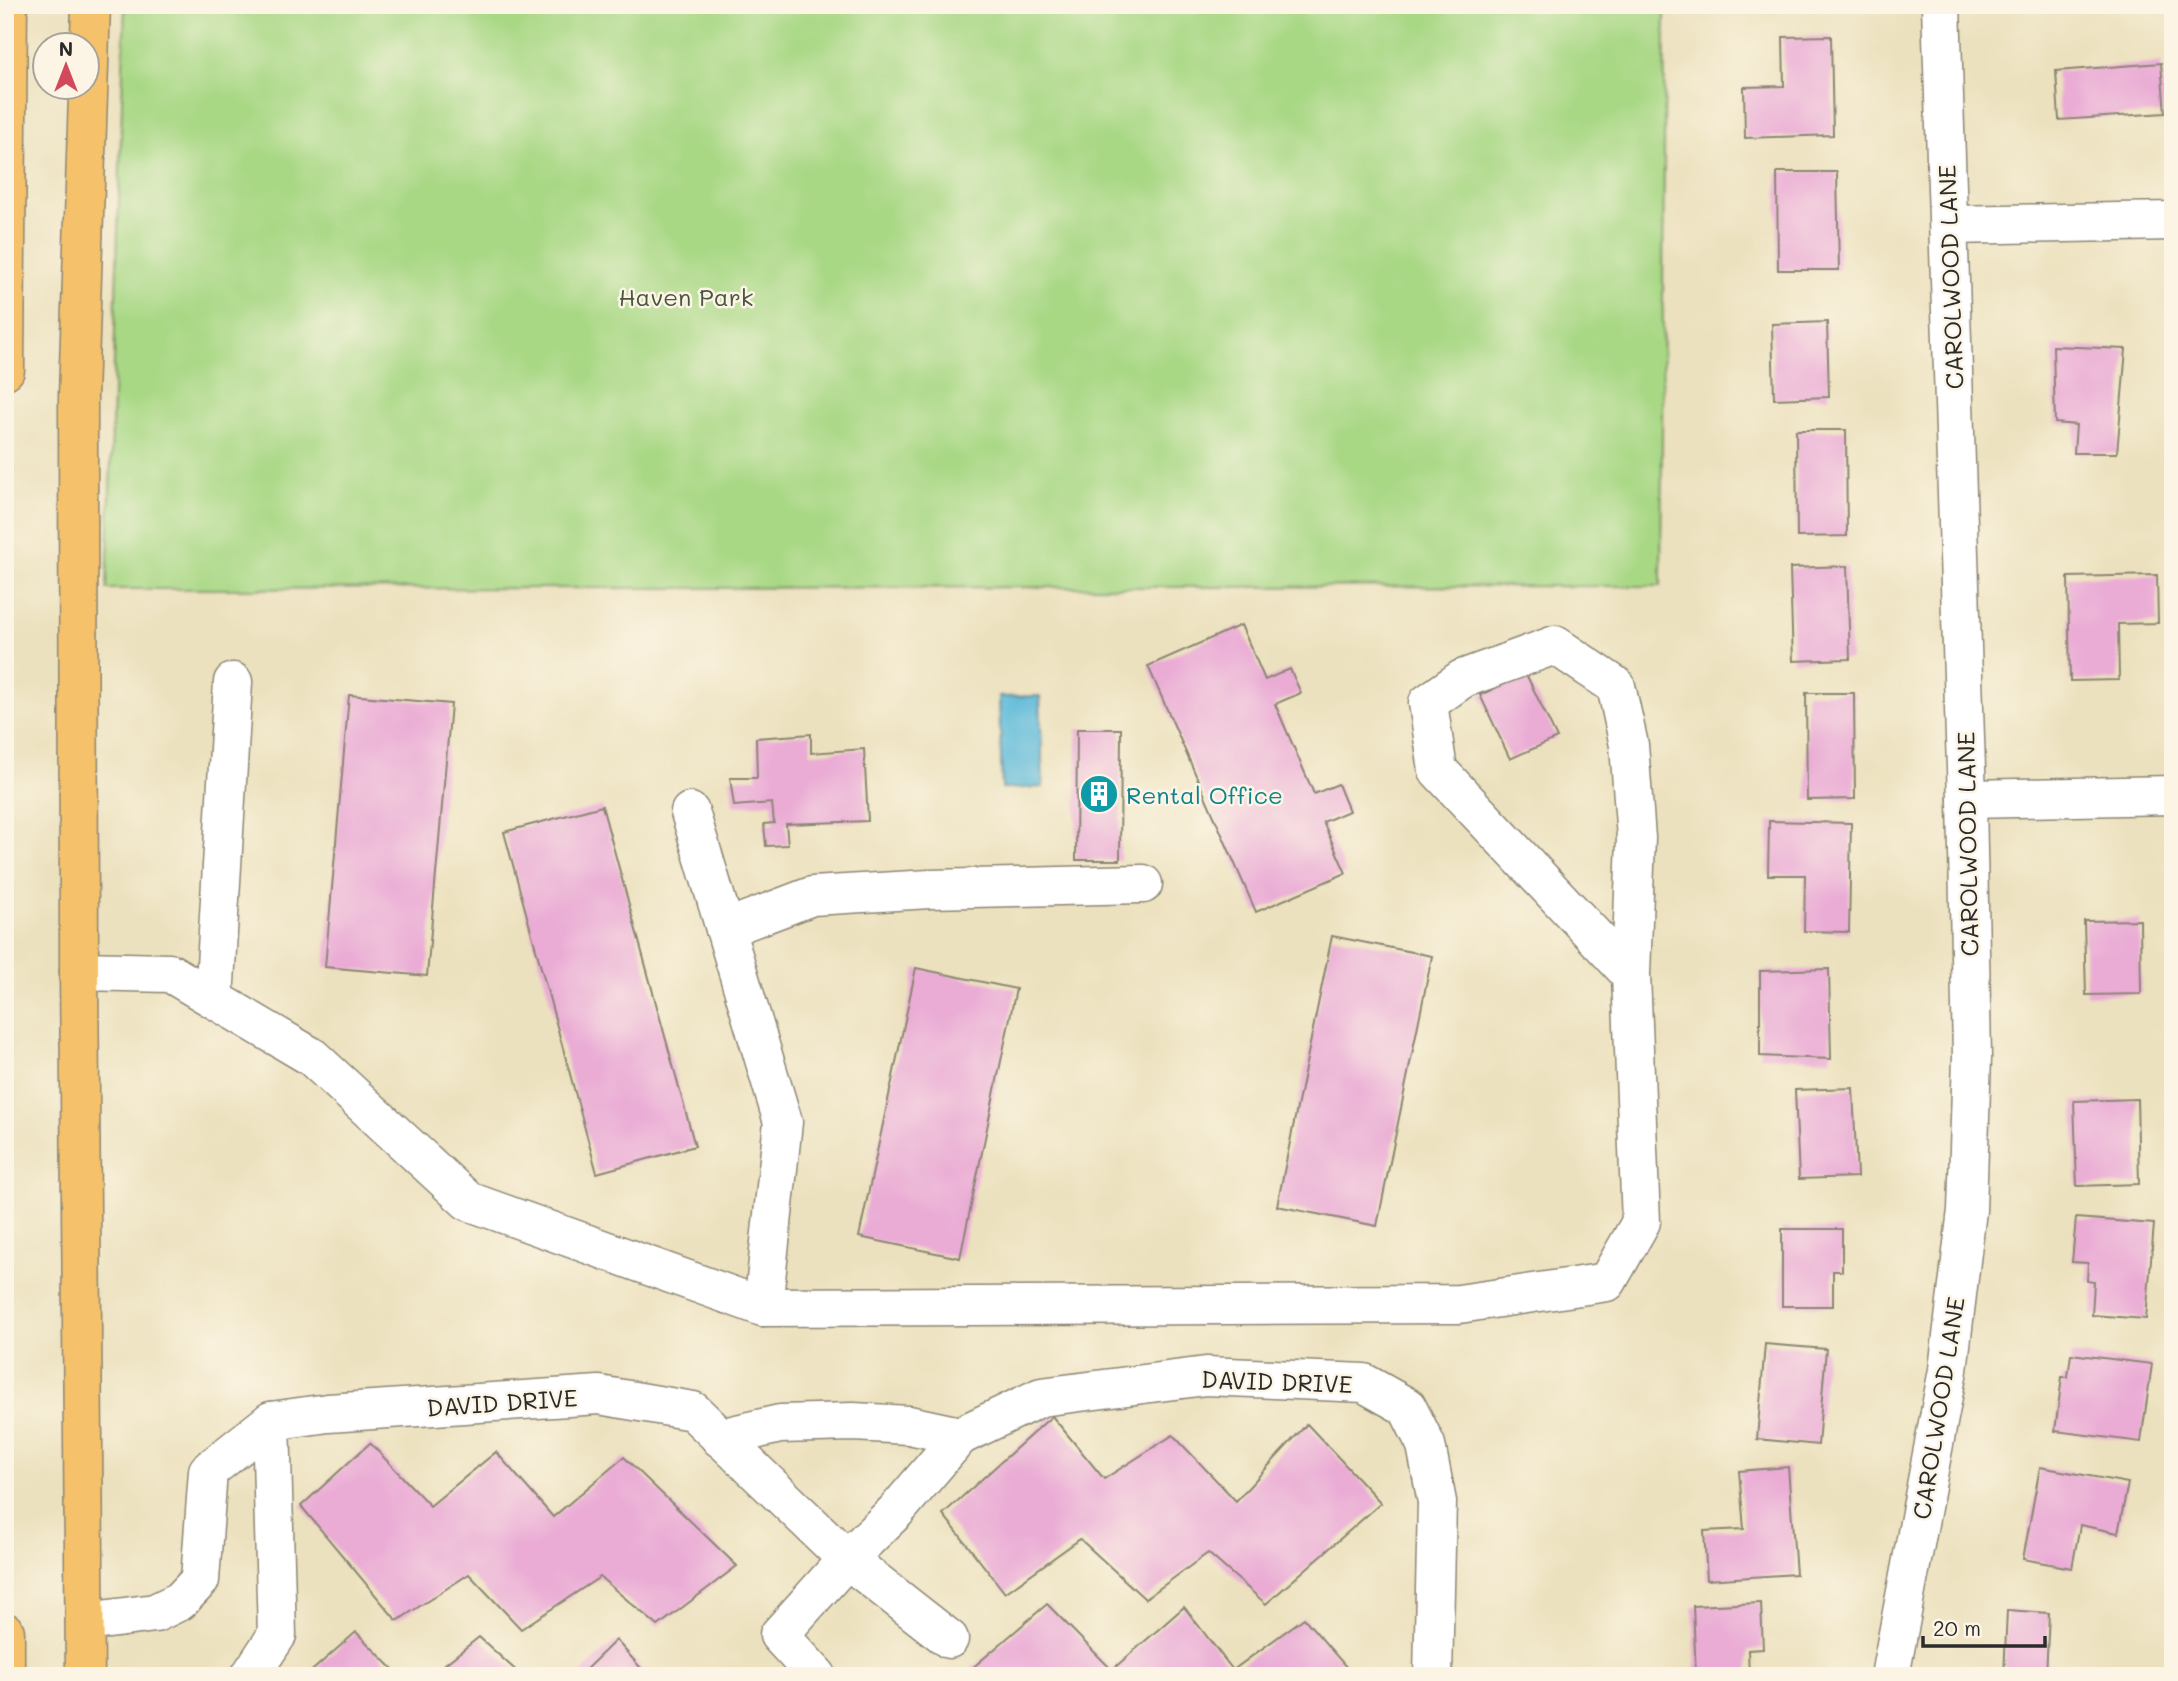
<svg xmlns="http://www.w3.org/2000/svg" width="2178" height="1681" viewBox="0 0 2178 1681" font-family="Mali,sans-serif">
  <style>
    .green { fill: #a9d885; stroke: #6a8258; stroke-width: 2 }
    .water { fill: #5bbada; stroke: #437282; stroke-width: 2 }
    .building { fill: #eaacd5 }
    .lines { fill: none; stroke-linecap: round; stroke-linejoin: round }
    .minor-casing { stroke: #8c8674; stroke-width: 41 }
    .major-casing { stroke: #8c8674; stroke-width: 41 }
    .minor { stroke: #fff; stroke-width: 38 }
    .major { stroke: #f5c16b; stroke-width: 38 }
    .labels { text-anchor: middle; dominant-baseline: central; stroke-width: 5; stroke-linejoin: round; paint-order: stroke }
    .street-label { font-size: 24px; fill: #2b2b2b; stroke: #fcf5e5 }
    .park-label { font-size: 24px; fill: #4a5642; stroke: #fcf5e5 }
    .culture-label { font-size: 24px; fill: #0d838f; stroke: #fcf5e5; text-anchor: start }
  </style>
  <rect width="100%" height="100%" fill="#fcf5e5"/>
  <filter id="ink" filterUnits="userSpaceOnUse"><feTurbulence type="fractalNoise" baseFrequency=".0143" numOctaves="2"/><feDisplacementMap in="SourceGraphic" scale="14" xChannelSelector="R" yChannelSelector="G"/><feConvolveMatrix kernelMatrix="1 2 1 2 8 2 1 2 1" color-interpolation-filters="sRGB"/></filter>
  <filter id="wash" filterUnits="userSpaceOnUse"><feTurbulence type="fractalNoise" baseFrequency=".00686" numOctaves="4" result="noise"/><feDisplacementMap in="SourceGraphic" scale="28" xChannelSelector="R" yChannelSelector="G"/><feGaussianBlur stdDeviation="1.57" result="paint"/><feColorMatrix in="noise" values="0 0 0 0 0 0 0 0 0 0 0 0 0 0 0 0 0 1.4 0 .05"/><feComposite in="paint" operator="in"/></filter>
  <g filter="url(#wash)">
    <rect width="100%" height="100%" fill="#ece1be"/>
    <path class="green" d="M125,5H1665L1661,586L107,589Z"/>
    <path class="water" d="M1040,696L1043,787L1002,789L999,697Z"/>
    <g id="blocks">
      <g class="building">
        <path d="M1831,36L1833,135L1745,138L1744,87L1784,86L1783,37Z"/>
        <path d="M2161,63L2165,113L2059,120L2056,71Z"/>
        <path d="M1777,172H1837L1839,270H1778Z"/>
        <path d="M1827,322L1829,397L1774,399L1772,324Z"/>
        <path d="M2053,346L2126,349L2117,453H2074L2076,425L2055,423Z"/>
        <path d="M1796,430H1846L1847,536L1797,537Z"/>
        <path d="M1847,566L1850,659L1793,661L1790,568Z"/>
        <path d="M2157,575L2158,623L2118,624L2119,680L2070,681L2068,577Z"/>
        <path d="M1241,625L1265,680L1290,669L1301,693L1275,704L1314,794L1338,784L1349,811L1323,822L1346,873L1256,912L1148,666Z"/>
        <path d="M1526,674L1557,738L1510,759L1480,695Z"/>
        <path d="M1806,693H1854L1855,799L1807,800Z"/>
        <path d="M349,695L451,704L427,976L325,967Z"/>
        <path d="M1077,729H1121L1120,860H1076Z"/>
        <path d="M811,734V753L864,749L868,821L786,824L788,845L766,846L764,824L774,823L772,803L734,806L730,778H757L756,738Z"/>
        <path d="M602,806L695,1146L597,1173L504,832Z"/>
        <path d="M1769,821L1851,823L1849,932L1804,931L1805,875H1768Z"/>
        <path d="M2140,920L2141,994L2086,995L2084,921Z"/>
        <path d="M1332,936L1432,956L1377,1226L1277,1206Z"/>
        <path d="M916,968L1016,989L960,1258L859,1237Z"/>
        <path d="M1829,969L1831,1059L1760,1056V971Z"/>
        <path d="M1853,1088L1857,1177L1799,1179L1795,1090Z"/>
        <path d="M2137,1099L2139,1184L2077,1186L2074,1101Z"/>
        <path d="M2076,1218L2154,1224L2146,1319L2092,1315L2094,1282L2087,1281L2088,1263L2072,1262Z"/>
        <path d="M1782,1229H1842V1271H1833V1306H1782Z"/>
        <path d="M1765,1344L1826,1349L1818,1445L1757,1439Z"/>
        <path d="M2071,1354L2152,1364L2141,1442L2055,1431L2062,1377H2068Z"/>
        <path d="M1052,1416L1104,1479L1173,1435L1236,1501L1307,1424L1381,1503L1266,1604L1208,1553L1145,1599L1080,1539L1005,1593L943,1514Z"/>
        <path d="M370,1443L430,1506L496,1452L553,1517L624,1457L737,1566L658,1626L600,1577L521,1629L469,1574L397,1621L301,1506Z"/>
        <path d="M1788,1467L1796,1574L1707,1580L1704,1531L1744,1529L1739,1471Z"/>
        <path d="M2040,1467L2128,1483L2118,1533L2080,1525L2072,1568L2023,1559Z"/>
        <path d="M1761,1603L1763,1649L1748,1650L1749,1676H1696L1693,1606Z"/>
        <path d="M1047,1604L1112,1670L1184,1607L1233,1670L1304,1618L1354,1676H963Z"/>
        <path d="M2007,1610L2049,1613L2046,1676H2004Z"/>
        <path d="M356,1632L400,1676H306Z"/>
        <path d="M479,1637L522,1676H430Z"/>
        <path d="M616,1640L648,1676H579Z"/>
      </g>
    </g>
  </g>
  <g filter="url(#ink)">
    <use href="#blocks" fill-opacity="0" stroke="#8c8674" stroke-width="2"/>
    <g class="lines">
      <g class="minor-casing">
        <g id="minor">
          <path d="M1949,225L2173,221"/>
          <path d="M1967,799L2173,795"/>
          <path d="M690,812L783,1122L763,1307"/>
          <path d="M725,929L812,896L930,889L1143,884"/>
          <path d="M79,971L170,973L312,1057L468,1201L763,1307L1459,1304L1607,1282L1641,1222L1631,975L1636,838L1629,745L1616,686L1555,645L1462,679L1428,703L1438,770L1631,975"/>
          <path d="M214,999L233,682"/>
          <path d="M720,1438L780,1424L853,1422L909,1425L960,1436"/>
          <path d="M86,1622L155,1613L180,1601L200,1580L208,1471L271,1421L328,1413L599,1395L693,1411L847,1559L949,1639"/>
          <path d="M250,1676L277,1635L271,1421"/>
          <path d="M817,1676L779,1635L847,1559L896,1511L960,1436L1041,1397L1206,1376L1364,1383L1407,1407L1426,1445L1437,1502L1433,1676"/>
          <path d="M1890,1676L1948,1370L1967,1210L1972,1057L1967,799L1941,5"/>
        </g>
      </g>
      <g class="major-casing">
        <g id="major">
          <path d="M5,370L8,5"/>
          <path d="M5,1632V1676"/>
          <path d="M85,1676L79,971L78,397L91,5"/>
        </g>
      </g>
      <use href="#minor" class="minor"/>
      <use href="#major" class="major"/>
    </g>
  </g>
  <defs>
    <g id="building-disc" transform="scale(2.0125)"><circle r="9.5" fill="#0f9aa8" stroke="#fcf5e5"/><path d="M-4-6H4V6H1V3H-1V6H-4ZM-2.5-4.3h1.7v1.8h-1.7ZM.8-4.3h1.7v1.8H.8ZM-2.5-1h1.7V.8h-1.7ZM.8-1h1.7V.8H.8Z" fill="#fff"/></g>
  </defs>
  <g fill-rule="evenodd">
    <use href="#building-disc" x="1099" y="794"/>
  </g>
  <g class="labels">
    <g class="street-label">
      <text transform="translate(1950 277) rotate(-92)">CAROLWOOD LANE</text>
      <text transform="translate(1967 844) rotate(-91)">CAROLWOOD LANE</text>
      <text transform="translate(1277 1381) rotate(2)">DAVID DRIVE</text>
      <text transform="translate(502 1402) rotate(-4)">DAVID DRIVE</text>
      <text transform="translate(1938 1408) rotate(-81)">CAROLWOOD LANE</text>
    </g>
    <g class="park-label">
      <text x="686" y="296">Haven Park</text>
    </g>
    <g class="culture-label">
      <text x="1126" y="794">Rental Office</text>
    </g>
  </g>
  <rect width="2178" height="1681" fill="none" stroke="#fcf5e5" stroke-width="28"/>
  <g transform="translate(66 66)"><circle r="33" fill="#fcf5e5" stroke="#a8a49b" stroke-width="2"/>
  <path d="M0-5L12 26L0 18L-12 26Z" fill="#d1495b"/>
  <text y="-10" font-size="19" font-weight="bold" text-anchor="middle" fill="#2b2b2b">N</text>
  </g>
  <path d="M1923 1636v10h122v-10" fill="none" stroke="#2b2b2b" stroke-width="3.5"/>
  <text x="1933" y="1636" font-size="21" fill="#2b2b2b" stroke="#fcf5e5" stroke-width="5" paint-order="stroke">20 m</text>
</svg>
